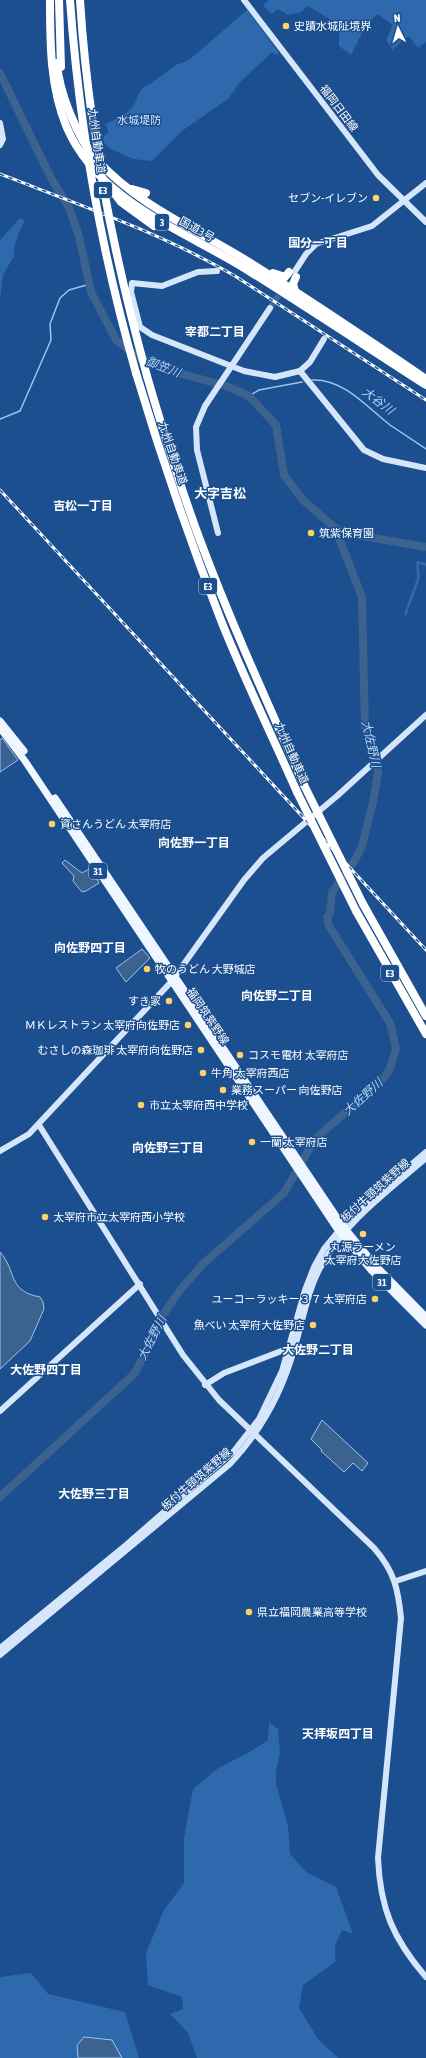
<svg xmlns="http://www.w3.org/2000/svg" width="426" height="2058" viewBox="0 0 426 2058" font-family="'Asap Condensed','Noto Sans JP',sans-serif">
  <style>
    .green { fill: #2e69ad }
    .water { fill: #3c6290; stroke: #9cc4f0 }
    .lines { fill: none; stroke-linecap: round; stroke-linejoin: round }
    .stream { stroke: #9cc4f0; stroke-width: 1.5 }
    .river { stroke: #3c6290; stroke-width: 8 }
    .secondary-tunnel { stroke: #3d69a0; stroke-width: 6; stroke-dasharray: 6 3; stroke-linecap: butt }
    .secondary { stroke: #d6e6fa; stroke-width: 6 }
    .primary { stroke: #f0f6ff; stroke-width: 7 }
    .highway { stroke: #fff; stroke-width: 8 }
    .rail-casing { stroke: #fff; stroke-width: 3 }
    .rail { stroke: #1b4f8f; stroke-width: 1.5; stroke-dasharray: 4.5; stroke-linecap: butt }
    .highway-bridge { stroke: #fff; stroke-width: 8 }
    .poi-dot { fill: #ffd166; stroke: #1b4f8f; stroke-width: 1.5 }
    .labels { text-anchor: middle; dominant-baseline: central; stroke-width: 3; stroke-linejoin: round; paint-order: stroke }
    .shield { fill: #1b4f8f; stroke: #bbcadd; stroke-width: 1 }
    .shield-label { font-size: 10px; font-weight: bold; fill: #fff }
    .poi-label { font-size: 11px; fill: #fff; stroke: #1b4f8f; text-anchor: start }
    .street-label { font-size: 11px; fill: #fff; stroke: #1b4f8f }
    .park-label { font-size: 11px; fill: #cfe3fa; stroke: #1b4f8f }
    .neighbourhood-label { font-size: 12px; font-weight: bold; fill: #fff; stroke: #1b4f8f }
    .water-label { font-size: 12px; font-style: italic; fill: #b5d3f5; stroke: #1b4f8f }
    .quarter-label { font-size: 13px; font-weight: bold; fill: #fff; stroke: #1b4f8f }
  </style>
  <rect width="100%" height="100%" fill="#1b4f8f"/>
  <g class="green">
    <path d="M268,0H426V42L418,48L409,36L392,50L386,40L393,25L377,14L365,27L351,55L339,46V25L308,6L301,12L288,15L278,9L272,14L263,6Z"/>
    <path d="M247,10L279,53L276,55L272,52L240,82L229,98L182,131L152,161L133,159L109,148L103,141L104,136L109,132L105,124C115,120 123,116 131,109C139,101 136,88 150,84L176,65L189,60Z"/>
    <path d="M20,218L24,220V222L18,235L14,248V256L3,275L0,300V240Z"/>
    <path d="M418,561L426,563V566L419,564L420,578L406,616L404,614L417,578L416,562Z"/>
    <path d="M269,1722L278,1729L280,1753L276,1771V1784L288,1826L290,1854L306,1872L336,1887L353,1934L342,1930L335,1946V1962L303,1985L299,2008L318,2039L338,2058H197L188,2033L170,2014L183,2009L182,1997L148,1985L146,1953L164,1910L184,1883V1838L193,1789L217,1769L253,1750L268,1740Z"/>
    <path d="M31,1973L48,1994L125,2012L139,2058H0V1977Z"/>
  </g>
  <g class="water">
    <path d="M2,738L18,760L0,772V740Z"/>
    <path d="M65,860L82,873L91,868L99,883L86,891L82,892L73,881L74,876L62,863Z"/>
    <path d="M142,949L150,958L126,982L116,968Z"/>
    <path d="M0,1252C17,1271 7,1291 40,1297L43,1302L44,1309L30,1341L0,1369Z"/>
    <path d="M322,1420L368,1463L362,1471L353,1463L344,1472L321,1451L322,1450L311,1439Z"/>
    <path d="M84,2037L112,2040L122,2058H78L77,2045Z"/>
  </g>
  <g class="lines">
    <g class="stream">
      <path d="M312,380C343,378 368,408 390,425C402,433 414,441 426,449"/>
      <path d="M249,396L259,390L302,382"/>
      <path d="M0,419L20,411L51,340L50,324L60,298L69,290L90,284"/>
    </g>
    <g class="river">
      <path d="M0,73L50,176L69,208L79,236L91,292L116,340L140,358L171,371L226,386L249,396L276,425L284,475L302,499L335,528L345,533L426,547"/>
      <path d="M0,1497L134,1374L160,1326L163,1315L180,1290L204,1263L284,1193L315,1139L380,1082L389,1071L396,1049L390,1023L329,926L327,917L330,914L332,892L355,860L362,846L373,802L378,773L377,758L365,728L362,597L335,528"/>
    </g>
    <path class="secondary-tunnel" d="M270,308L295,271"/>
    <g class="secondary">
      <path d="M244,0L378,175L426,222"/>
      <path d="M0,123L3,139L0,145"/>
      <path d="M217,271L198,272L162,286L132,283L131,292L140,327L152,335L244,371L275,377L300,371L310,362L324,339"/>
      <path d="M295,271L306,254L316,244L372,226L426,183"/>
      <path d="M300,371L364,450L383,459L426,468"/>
      <path d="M218,533L197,450L196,427L205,406L270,308"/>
      <path d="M39,1125L183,1355L219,1400L374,1548C394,1571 398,1588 401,1618L378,1858C380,1908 393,1939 426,1977"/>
      <path d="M0,1151L29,1134L171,982L244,880L263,858L337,796L426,715"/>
      <path d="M205,1385L224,1373L292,1347"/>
      <path d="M0,1411L140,1284"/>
      <path d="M396,1581L426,1571"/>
      <path d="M0,1648L126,1545L234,1451L259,1419L282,1371L305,1290L314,1267L324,1249L351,1216L426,1152"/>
      <path d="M0,1655L230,1464C262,1430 283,1391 295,1346C303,1320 307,1293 320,1268C344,1222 388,1191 426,1158"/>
    </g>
    <g class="primary">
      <path d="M0,721L24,751"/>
      <path d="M0,728L25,761L338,1230L371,1270L426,1325"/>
      <path d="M55,798L342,1225L376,1266L426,1317"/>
    </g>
    <g class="highway">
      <path d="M50,0C50,43 50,88 67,128C100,203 184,230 249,271C308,308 367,347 426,385"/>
      <path d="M59,0L61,67"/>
      <path d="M57,63C59,92 77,138 97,160C138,205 193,228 244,259C306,297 366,338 426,379"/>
      <path d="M132,189L146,193"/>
      <path d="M115,194L121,202L154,226"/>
      <path d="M273,273L285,277L289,272"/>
      <path d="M295,291L293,284L296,277"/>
      <path d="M136,373C161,457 190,541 222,623C245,680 272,736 297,792"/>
      <path d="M147,376C163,431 180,486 200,540C231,623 268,704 304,785"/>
      <path d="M363,904L426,1016"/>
      <path d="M356,911L426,1034"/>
    </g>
    <g class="rail-casing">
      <g id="rail">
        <path d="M0,174C80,205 161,233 235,276L426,400"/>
        <path d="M0,490L426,950"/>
      </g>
    </g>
    <use href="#rail" class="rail"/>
    <g class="highway-bridge">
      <path d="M70,0C79,126 101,251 136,373"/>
      <path d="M80,0C88,128 113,253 147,376"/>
      <path d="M304,785L363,904"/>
      <path d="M297,792L356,911"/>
    </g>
  </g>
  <g class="poi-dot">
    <circle cx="286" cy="26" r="4"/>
    <circle cx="376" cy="198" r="4"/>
    <circle cx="311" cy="533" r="4"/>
    <circle cx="52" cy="824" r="4"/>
    <circle cx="147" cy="969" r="4"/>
    <circle cx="169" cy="1001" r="4"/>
    <circle cx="188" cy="1025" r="4"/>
    <circle cx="201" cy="1050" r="4"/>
    <circle cx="240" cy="1055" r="4"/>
    <circle cx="203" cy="1073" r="4"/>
    <circle cx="223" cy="1090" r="4"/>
    <circle cx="141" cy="1105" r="4"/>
    <circle cx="252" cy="1142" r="4"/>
    <circle cx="45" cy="1217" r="4"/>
    <circle cx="363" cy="1234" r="4"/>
    <circle cx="375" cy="1299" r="4"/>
    <circle cx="313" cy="1325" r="4"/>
    <circle cx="249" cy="1612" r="4"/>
  </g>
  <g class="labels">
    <g class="shield">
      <rect x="94" y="182" width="18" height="16" rx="3"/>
      <rect x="155" y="214" width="14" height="16" rx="3"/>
      <rect x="199" y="578" width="18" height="16" rx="3"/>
      <rect x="89" y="863" width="18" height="16" rx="3"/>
      <rect x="381" y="965" width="18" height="16" rx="3"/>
      <rect x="373" y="1274" width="18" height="16" rx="3"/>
    </g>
    <g class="shield-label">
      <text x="103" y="190">E3</text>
      <text x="162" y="222">3</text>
      <text x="208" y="586">E3</text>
      <text x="98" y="871">31</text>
      <text x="390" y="973">E3</text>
      <text x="382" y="1282">31</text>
    </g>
    <g class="poi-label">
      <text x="294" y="26">史蹟水城阯境界</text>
      <text x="368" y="198" text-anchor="end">セブン-イレブン</text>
      <text x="319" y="533">筑紫保育園</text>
      <text x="60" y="824">資さんうどん 太宰府店</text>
      <text x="155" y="969">牧のうどん 大野城店</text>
      <text x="161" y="1001" text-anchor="end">すき家</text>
      <text x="180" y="1025" text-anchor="end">ＭＫレストラン 太宰府向佐野店</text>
      <text x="193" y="1050" text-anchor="end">むさしの森珈琲 太宰府向佐野店</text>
      <text x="248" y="1055">コスモ電材 太宰府店</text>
      <text x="211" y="1073">牛角 太宰府西店</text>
      <text x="231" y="1090">業務スーパー 向佐野店</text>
      <text x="149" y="1105">市立太宰府西中学校</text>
      <text x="260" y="1142">一蘭 太宰府店</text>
      <text x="53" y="1217">太宰府市立太宰府西小学校</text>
      <text x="363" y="1247" text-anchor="middle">丸源ラーメン<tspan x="363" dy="13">太宰府大佐野店</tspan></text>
      <text x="367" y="1299" text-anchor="end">ユーコーラッキー３７ 太宰府店</text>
      <text x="305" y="1325" text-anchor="end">魚べい 太宰府大佐野店</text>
      <text x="257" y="1612">県立福岡農業高等学校</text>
    </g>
    <g class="street-label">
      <text transform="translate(339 108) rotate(53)">福岡日田線</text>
      <text transform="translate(97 141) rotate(82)">九州自動車道</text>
      <text transform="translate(197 229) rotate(29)">国道3号</text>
      <text transform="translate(173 453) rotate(71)">九州自動車道</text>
      <text transform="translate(292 753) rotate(66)">九州自動車道</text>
      <text transform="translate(208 1016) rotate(56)">福岡筑紫野線</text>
      <text transform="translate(375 1190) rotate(-42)">板付牛頸筑紫野線</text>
      <text transform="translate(196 1479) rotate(-41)">板付牛頸筑紫野線</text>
    </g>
    <g class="park-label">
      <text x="139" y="120">水城堤防</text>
    </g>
    <g class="neighbourhood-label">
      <text x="318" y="243">国分一丁目</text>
      <text x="215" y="332">宰都二丁目</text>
      <text x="83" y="506">吉松一丁目</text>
      <text x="194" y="843">向佐野一丁目</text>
      <text x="90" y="948">向佐野四丁目</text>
      <text x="277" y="996">向佐野二丁目</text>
      <text x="168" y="1148">向佐野三丁目</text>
      <text x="318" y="1350">大佐野二丁目</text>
      <text x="46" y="1370">大佐野四丁目</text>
      <text x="94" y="1494">大佐野三丁目</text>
      <text x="338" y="1734">天拝坂四丁目</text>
    </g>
    <g class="water-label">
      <text transform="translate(163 367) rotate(21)">御笠川</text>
      <text transform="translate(378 401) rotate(37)">大谷川</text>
      <text transform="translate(371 744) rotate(77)">大佐野川</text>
      <text transform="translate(363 1097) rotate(-42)">大佐野川</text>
      <text transform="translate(152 1338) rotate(-63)">大佐野川</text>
    </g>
    <g class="quarter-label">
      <text x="220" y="493">大字吉松</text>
    </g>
  </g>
  <g transform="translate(398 28) rotate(355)" stroke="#1b4f8f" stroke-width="3" paint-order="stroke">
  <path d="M0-3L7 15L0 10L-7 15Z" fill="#ffffff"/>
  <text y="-6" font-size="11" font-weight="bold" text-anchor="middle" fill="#ffffff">N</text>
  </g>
</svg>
